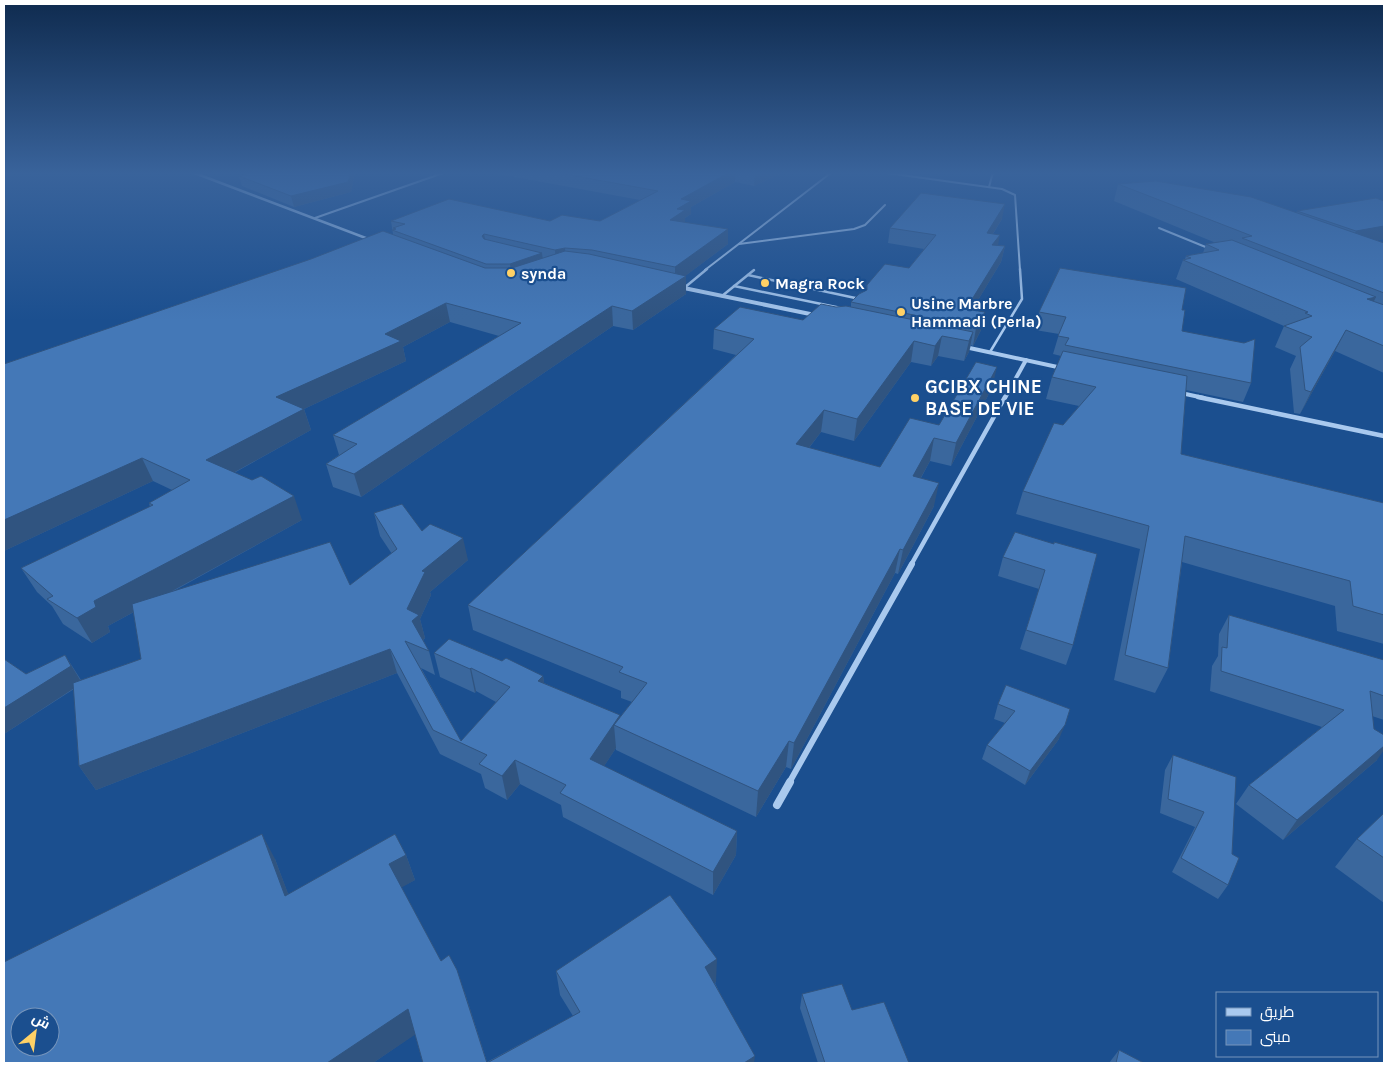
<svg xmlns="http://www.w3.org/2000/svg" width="1388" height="1067" viewBox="0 0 1388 1067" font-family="Karla,Cairo,sans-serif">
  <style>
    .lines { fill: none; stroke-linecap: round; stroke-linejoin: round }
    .lane-far1 { stroke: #a9c9ee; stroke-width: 2 }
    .lane { stroke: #a9c9ee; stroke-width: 2.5 }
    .street-far4 { stroke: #a9c9ee; stroke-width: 2.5 }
    .street-far3 { stroke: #a9c9ee; stroke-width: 4 }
    .street-far2 { stroke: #a9c9ee; stroke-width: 4.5 }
    .street-far1 { stroke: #a9c9ee; stroke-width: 6 }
    .street { stroke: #a9c9ee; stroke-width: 8 }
    .wall { fill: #3a679d }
    .shaded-wall { fill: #305480 }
    .building { fill: #4478b7; stroke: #305480; fill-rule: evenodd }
    .poi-dot { fill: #ffd166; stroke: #1b4f8f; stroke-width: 2 }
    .labels { text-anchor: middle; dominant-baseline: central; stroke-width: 4.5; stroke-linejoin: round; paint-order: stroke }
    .far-poi-label { font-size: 16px; font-weight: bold; fill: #fff; stroke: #1b4f8f; text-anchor: start }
    .poi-label { font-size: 19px; font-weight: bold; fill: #fff; stroke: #1b4f8f; text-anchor: start }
  </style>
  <rect width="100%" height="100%" fill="#1b4f8f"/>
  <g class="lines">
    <g class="lane-far1">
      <path d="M880,172L1002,189L1015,195L1020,270"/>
      <path d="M989,187L993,172"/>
      <path d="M315,218L446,172"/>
      <path d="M1159,228L1208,248"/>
      <path d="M739,244L854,229L865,225L885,205"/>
      <path d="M705,270L832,172"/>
    </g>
    <g class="lane">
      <path d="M748,275L860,299"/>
      <path d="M734,286L841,308"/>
      <path d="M684,288L707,269"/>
      <path d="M722,296L754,270"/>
      <path d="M990,352L1022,299L1020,269"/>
    </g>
    <path class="street-far4" d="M192,172L371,240"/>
    <g class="street-far3">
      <path d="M679,287L815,315"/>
      <path d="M965,347L1062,368"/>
      <path d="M1181,393L1204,398"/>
      <path d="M1005,398L1026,360"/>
    </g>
    <g class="street-far2">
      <path d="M1198,397L1384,436"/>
      <path d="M911,565L1005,397"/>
    </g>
    <path class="street-far1" d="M789,783L912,564"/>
    <path class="street" d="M777,805L790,782"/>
  </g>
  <g class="wall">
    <path d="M252,172H355L351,192L294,207L242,186L239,176Z"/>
    <path d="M487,172H788L785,173H782L754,186L735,182L691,207V214L685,218V222L728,244L685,276L686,294L633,330L613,326L361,497L333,487L326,464L339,455L333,435L499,336L450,322L403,347L406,361L304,409L311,430L234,473L302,520L170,593L350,585L392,554L380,536L374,513L422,531L468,560L430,592L431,595L420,619L425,638L423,640L429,651L435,675L421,668L461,741L496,702L476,691L475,693L440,677L434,653L502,661L543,676L544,683L620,717L632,702L621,698V691L473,630L468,605L736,355L713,349L714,329L803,320L836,307H851V302L866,291L867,285L909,268L924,249L888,243L890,228L1002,219L993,234L998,245L1005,246L1001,262L972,310L981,330L973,346L971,345L969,352L964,361L938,356L931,366L911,362L854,441L821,432L809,448L880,467L992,388L951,466L930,461L921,478L934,506L898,574L895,573L791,769L786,767L756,817L616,750V748L604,766L737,831L736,855L713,895L563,817L561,805L520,784L507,800L485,788L481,774L440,754L397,673L96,790L79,766L74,689L4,734V659L26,674L65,655L81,680L141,659L134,612L108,626L110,632L92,643L63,624L52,606L37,592L21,568L150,507L149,503L172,490L153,481L4,551L393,234L391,221H600L640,200Z"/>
    <path d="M1118,184L1296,213L1297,211L1384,239L1376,240L1384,243V373L1335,351L1300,414L1294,413L1290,369L1296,356L1275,347L1284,326L1176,279L1183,260L1185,259L1186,256L1203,253L1206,244L1216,243L1114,201Z"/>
    <path d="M1182,310V331L1251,383L1243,402L1186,390L1181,454L1384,503V644L1337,631L1335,606L1182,562L1168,668L1155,693L1114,680L1140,549L1016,514L1023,491L1063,425L1079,406L1046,399L1052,377L1061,356L1053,354L1059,334L1035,330L1039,312Z"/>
    <path d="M1054,544L1073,645L1066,665L1020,649L1039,589L998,576L1003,557Z"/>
    <path d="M1229,615L1384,660V720L1372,716L1377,760L1283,840L1236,804L1249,785L1322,727L1210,691L1212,666L1218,656L1219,634Z"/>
    <path d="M1006,685L1059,739L1025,785L982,759L987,745L1005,723L994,719L998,704Z"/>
    <path d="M1173,755L1232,854L1228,885L1218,899L1172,872L1195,827L1160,813L1165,770Z"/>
    <path d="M1384,813V903L1335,867L1357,839Z"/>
    <path d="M406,855L415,880L401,887L441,961L465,993L487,1062L573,1016L560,995L556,971L716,982L715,983L754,1063H423L415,1034L373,1063H4L275,859L288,894Z"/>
    <path d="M802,994L852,1010L909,1063H818L800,1008Z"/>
    <path d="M1119,1050L1144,1063H1109Z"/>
  </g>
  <g class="shaded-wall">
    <path d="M4,172H21L4,177Z"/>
    <path d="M351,172H355L351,192L294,207L291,196Z"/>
    <path d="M730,172H735V182L691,207V214L685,218V224L670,220L681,199Z"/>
    <path d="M757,172H782V173L754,186L755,173Z"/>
    <path d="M4,193L8,202L5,224H4Z"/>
    <path d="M1005,204L1002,219L984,248L987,233Z"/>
    <path d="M1384,226V239L1349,245L1356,231Z"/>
    <path d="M728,229V244L680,280L686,276V294L633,330L632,311L675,282V267Z"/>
    <path d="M484,234L487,248L482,236Z"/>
    <path d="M1000,235L997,251L992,245Z"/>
    <path d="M1005,246L1001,262L963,325L966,309Z"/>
    <path d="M565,248L566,263L556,265L555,250Z"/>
    <path d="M542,253L544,268L512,279L510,264Z"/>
    <path d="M1376,297L1366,317L1367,299Z"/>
    <path d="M446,303L450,322L403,347L406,361L304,409L311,430L215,483L206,460L276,397L385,334Z"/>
    <path d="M612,306L613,326L361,497L354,474Z"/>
    <path d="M985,312L981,330L973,346L976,328Z"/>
    <path d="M1346,330L1335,351L1300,414L1311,392Z"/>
    <path d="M973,332L969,352L964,361L969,341Z"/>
    <path d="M942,336L938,356L931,366L935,346Z"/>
    <path d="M914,341L911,362L854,441L857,419Z"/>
    <path d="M997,367L992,388L951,466L956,443Z"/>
    <path d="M824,410L821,432L794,467L796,444Z"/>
    <path d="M934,438L930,461L909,499L913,476Z"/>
    <path d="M142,458L153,481L4,551V520Z"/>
    <path d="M939,483L934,506L898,574L903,550Z"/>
    <path d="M294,496L302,520L108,626L110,632L92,643L77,618L94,601Z"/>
    <path d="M463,538L468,560L430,592L431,595L420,619L425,638L418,645L407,609L422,571Z"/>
    <path d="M900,549L895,573L791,769L794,743Z"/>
    <path d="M390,649L397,673L96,790L79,766Z"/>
    <path d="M65,655L82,683L4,734V708Z"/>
    <path d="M471,668L476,691L475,693L470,669Z"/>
    <path d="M543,676L547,700L538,681Z"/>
    <path d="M620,715L621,728L614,725L616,748L593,783L590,759Z"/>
    <path d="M1065,725L1059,739L1025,785L1030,771Z"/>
    <path d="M789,741L786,767L756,817L758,791Z"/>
    <path d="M1384,746V750L1377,760L1283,840L1297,820Z"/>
    <path d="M515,760L520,784L507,800L502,776Z"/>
    <path d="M737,831L736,855L713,895V872Z"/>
    <path d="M262,834L275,859L298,920L285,896Z"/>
    <path d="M406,855L415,880L399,889L389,864Z"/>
    <path d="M717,959L716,982L705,990V967Z"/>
    <path d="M457,970L465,993L487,1063Z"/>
    <path d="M408,1009L419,1032L373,1063H327Z"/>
    <path d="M755,1056L754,1063H744Z"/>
  </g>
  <g class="building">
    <path d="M252,172H351L348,182L291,196L239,176Z"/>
    <path d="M553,172H730L681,199L691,201L677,209L685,210L670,220L728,229L675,267L592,250L565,248L555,250L484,234L482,236L484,239L542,253L510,264H486L392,230L396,229L393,228L405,224L391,221L449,199L550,221L562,215L600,221L658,191Z"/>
    <path d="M1156,181L1251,197L1384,243V293L1242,238L1252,236L1118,184Z"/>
    <path d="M921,193L1005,204L987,233L1000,235L992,245L1005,246L966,309L985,312L976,328L851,302L859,294L867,290V285L885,264L909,268L936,235L890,228Z"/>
    <path d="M1376,198L1384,201V226L1356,231L1297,211Z"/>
    <path d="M383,231L485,268H512L565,251L589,254L686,276L632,311L612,306L354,474L326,464L357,444L333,435L521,323L446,303L385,334L401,341L276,397L304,409L206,460L252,480L261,476L294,496L94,601L96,607L77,618L47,599L53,596L21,568L153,505L149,503L190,480L142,458L4,520V364L311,259Z"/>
    <path d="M1232,240L1376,297L1367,299L1384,305V346L1346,330L1311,392L1305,390L1300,347L1312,337L1284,326L1312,316L1305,313L1308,312L1183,260L1191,258L1186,256L1219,250L1206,244Z"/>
    <path d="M1060,268L1186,288L1182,310H1185L1182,331L1244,343L1255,339L1251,383L1065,345L1069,338L1058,336L1066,317L1039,312Z"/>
    <path d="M821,304L836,307L846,306L973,332L969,341L942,336L935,346L914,341L857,419L824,410L796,444L880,467L910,418L939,425L976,362L997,367L956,443L934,438L913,476L939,483L903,550L900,549L794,743L789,741L758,791L614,725L647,683L619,672L623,667L468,605L754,339L714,329L740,307L803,320Z"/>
    <path d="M1063,351L1187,376L1181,454L1384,503V615L1353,606L1350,581L1185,536L1168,668L1125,655L1149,526L1023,491L1054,423L1063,425L1096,387L1052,377Z"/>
    <path d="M402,504L422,531L430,524L463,538L422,571L425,572L407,609L419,615L412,621L429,651L405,641L461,741L510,687L471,668L470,669L434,653L449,639L502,661L506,658L543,676L538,681L620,715L590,759L737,831L713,872L560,793L566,785L515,760L502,776L479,764L487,755L433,730L390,649L79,766L73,683L141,659L132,604L330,542L350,585L397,549L374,513Z"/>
    <path d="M1015,532L1054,544V542L1097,554L1073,645L1026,630L1045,570L1003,557Z"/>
    <path d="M1229,615L1384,660V696L1370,691L1374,729L1384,735V746L1297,820L1249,785L1344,710L1221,671L1222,647L1227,648Z"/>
    <path d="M65,655L71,666L4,708V659L26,674Z"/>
    <path d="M1006,685L1070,709L1065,725L1030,771L987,745L1015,711L998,704Z"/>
    <path d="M1173,755L1236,777L1232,854L1239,858L1228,885L1181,858L1204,812L1168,799Z"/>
    <path d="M1384,813V858L1357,839Z"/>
    <path d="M262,834L285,896L395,834L406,855L389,864L441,961L449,955L457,970L487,1063L580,1012L556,971L670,895L717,959L705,967L755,1056L744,1063H423L408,1009L327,1063H4V962ZM20,1017H50V1047H20Z"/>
    <path d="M842,984L852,1010L884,1002L909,1063H825L802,994Z"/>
    <path d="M1119,1050L1144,1063H1116Z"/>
  </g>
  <linearGradient id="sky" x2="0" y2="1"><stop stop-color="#0f2b4f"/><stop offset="0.54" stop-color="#39639b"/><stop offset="1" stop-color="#39639b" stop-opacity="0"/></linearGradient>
  <rect width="1388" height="321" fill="url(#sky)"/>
  <g class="poi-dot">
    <circle cx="511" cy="273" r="5"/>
    <circle cx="765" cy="283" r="5"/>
    <circle cx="901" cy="312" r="5"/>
    <circle cx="915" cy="398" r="5"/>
  </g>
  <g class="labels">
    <g class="far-poi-label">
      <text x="521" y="273">synda</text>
      <text x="775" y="283">Magra Rock</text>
      <text x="911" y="303">Usine Marbre<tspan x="911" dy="18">Hammadi (Perla)</tspan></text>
    </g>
    <g class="poi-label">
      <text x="925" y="387">GCIBX CHINE<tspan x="925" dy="22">BASE DE VIE</tspan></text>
    </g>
  </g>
  <rect width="1388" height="1067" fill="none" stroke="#ffffff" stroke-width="10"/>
  <rect x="1216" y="992" width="162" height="65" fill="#1b4f8f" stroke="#7695bc"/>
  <rect x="1226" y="1008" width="25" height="8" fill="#a9c9ee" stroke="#7695bc"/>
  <text x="1260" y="1017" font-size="15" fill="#ffffff">طريق</text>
  <rect x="1226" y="1030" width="25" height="15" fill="#4478b7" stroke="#7695bc"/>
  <text x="1260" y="1042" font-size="15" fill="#ffffff">مبنى</text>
  <g transform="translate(35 1032) rotate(29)"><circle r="24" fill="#1b4f8f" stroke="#7695bc"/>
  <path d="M0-4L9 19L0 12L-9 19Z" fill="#ffd166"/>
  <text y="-8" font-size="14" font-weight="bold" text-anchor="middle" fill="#ffffff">ش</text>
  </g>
</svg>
